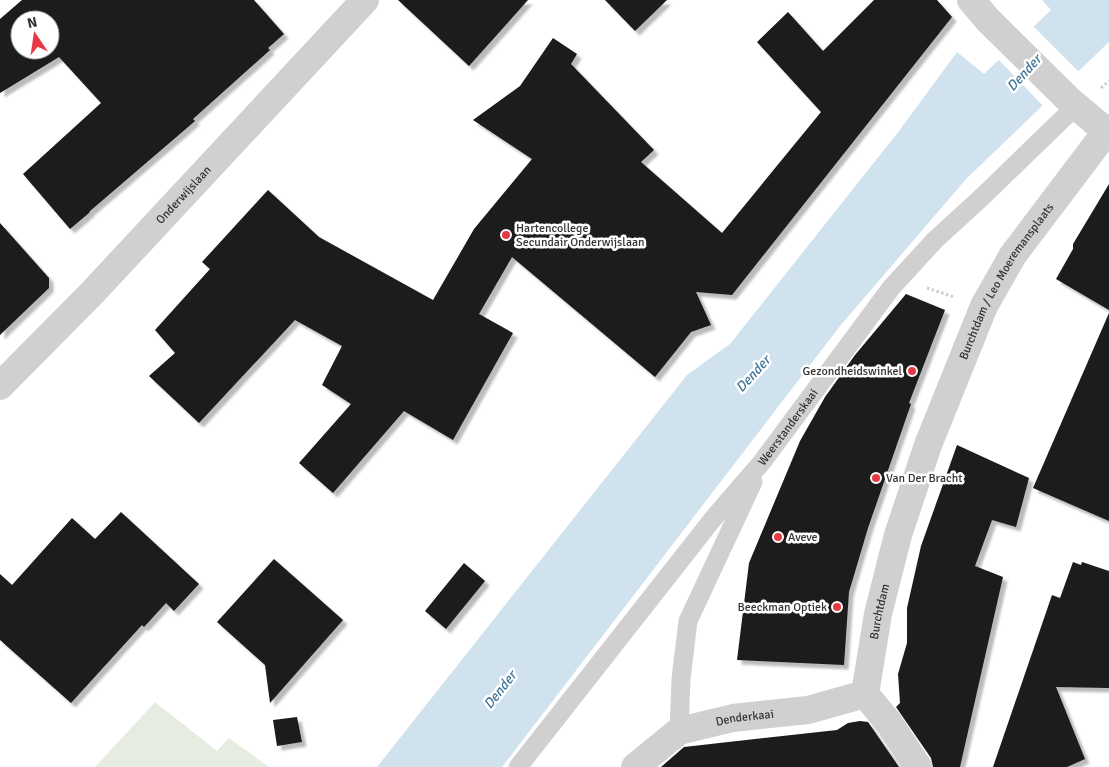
<svg xmlns="http://www.w3.org/2000/svg" width="1109" height="767" viewBox="0 0 1109 767" font-family="Signika,sans-serif">
  <style>
    .green { fill: #e6ecdf }
    .water { fill: #cfe2ee }
    .pier { fill: #fff }
    .building { fill: #1a1a1a; fill-rule: evenodd; filter: url(#shadow) }
    .lines { fill: none; stroke-linecap: round; stroke-linejoin: round }
    .path { stroke: #cdcdcd; stroke-width: 3; stroke-dasharray: 2.5 2.5; stroke-linecap: butt }
    .service { stroke: #d0d0d0; stroke-width: 19 }
    .minor { stroke: #d0d0d0; stroke-width: 28 }
    .poi-dot { fill: #e63946; stroke: #fff; stroke-width: 2 }
    .labels { text-anchor: middle; dominant-baseline: central; stroke-width: 5; stroke-linejoin: round; paint-order: stroke }
    .street-label { font-size: 12px; fill: #333; stroke: #fff }
    .poi-label { font-size: 12px; fill: #333; stroke: #fff; text-anchor: start }
    .water-label { font-size: 14px; font-style: italic; fill: #3f7597; stroke: #fff }
  </style>
  <defs>
    <filter id="shadow"><feDropShadow dx="4.5" dy="4.5" stdDeviation="1" flood-color="#0004"/></filter>
  </defs>
  <rect width="100%" height="100%" fill="#fff"/>
  <path class="green" d="M155,702L217,751L229,738L269,767H95Z"/>
  <path class="water" d="M1042,0H1109V42L967,178L840,326L502,767H377L687,375L730,344L899,131L957,52L984,74L1051,10Z"/>
  <path class="pier" d="M1032,25L1080,73L1044,107L997,58Z"/>
  <g class="building">
    <path d="M22,0H254L284,34L268,48L270,50L193,119L195,121L90,211L89,213L70,229L23,174L101,103L59,57L0,93V19ZM20,20H50V50H20Z"/>
    <path d="M398,0H528L469,66Z"/>
    <path d="M605,0H667L635,31Z"/>
    <path d="M874,0H937L952,17L732,295L696,292L711,325L691,332L655,377L512,257L479,314L513,333L453,440L404,411L333,493L299,463L351,404L322,385L342,346L295,320L199,423L149,376L175,353L155,330L210,269L202,262L268,190L319,237L433,300L474,229L532,159L473,120L520,86L553,38L577,54L571,64L654,150L641,162L722,233L821,112L757,42L788,12L823,51Z"/>
    <path d="M1109,184V310L1056,279L1073,249V244Z"/>
    <path d="M0,223L49,278V288L0,335Z"/>
    <path d="M906,294L945,310L909,403L911,404L868,528L849,592L844,665L737,660L749,563L800,441L825,397L855,355Z"/>
    <path d="M1109,313V521L1033,488Z"/>
    <path d="M957,445L1029,478L1016,527L992,520L975,566L1003,577L960,767H933L931,758L896,707L900,703L898,674L907,643V608L921,546Z"/>
    <path d="M121,512L199,584L174,611L166,603L144,627L142,625L71,703L0,640V574L12,585L72,518L95,539Z"/>
    <path d="M274,559L343,620L270,703L265,665L217,622Z"/>
    <path d="M1073,562L1081,565L1082,562L1109,571V688L1056,687L1085,759L1067,767H993L1052,595L1060,598Z"/>
    <path d="M464,563L485,581L446,629L425,611Z"/>
    <path d="M297,717L302,742L277,746L273,720Z"/>
    <path d="M860,721L868,722L899,767H661L684,747L837,730L848,723Z"/>
  </g>
  <g class="lines">
    <g class="path">
      <path d="M1101,88L1109,81"/>
      <path d="M927,288L954,297"/>
    </g>
    <g class="service">
      <path d="M679,731L681,679L688,621L753,482"/>
      <path id="s1" d="M518,767L712,520L762,462L891,288L935,240L982,197L1076,106"/>
    </g>
    <g class="minor">
      <path d="M971,0L988,20L1069,100L1106,131"/>
      <path id="s2" d="M0,386L92,293L365,0"/>
      <path id="s3" d="M635,767L679,731L733,718L808,710L865,694"/>
      <path id="s4" d="M918,767L889,723L865,694L878,614L898,535L928,445L984,306L1013,255L1109,128"/>
    </g>
  </g>
  <g class="poi-dot">
    <circle cx="506" cy="235" r="5"/>
    <circle cx="912" cy="371" r="5"/>
    <circle cx="876" cy="478" r="5"/>
    <circle cx="778" cy="537" r="5"/>
    <circle cx="837" cy="607" r="5"/>
  </g>
  <g class="labels">
    <g class="street-label">
      <text stroke="none"><textPath href="#s2" startOffset="265">Onderwijslaan</textPath></text>
      <text stroke="none"><textPath href="#s4" startOffset="530">Burchtdam / Leo Moeremansplaats</textPath></text>
      <text stroke="none"><textPath href="#s1" startOffset="434">Weerstanderskaai</textPath></text>
      <text stroke="none"><textPath href="#s4" startOffset="174">Burchtdam</textPath></text>
      <text stroke="none"><textPath href="#s3" startOffset="124">Denderkaai</textPath></text>
    </g>
    <g class="poi-label">
      <text x="516" y="228">Hartencollege<tspan x="516" dy="14">Secundair Onderwijslaan</tspan></text>
      <text x="902" y="371" text-anchor="end">Gezondheidswinkel</text>
      <text x="886" y="478">Van Der Bracht</text>
      <text x="788" y="537">Aveve</text>
      <text x="827" y="607" text-anchor="end">Beeckman Optiek</text>
    </g>
    <g class="water-label">
      <text transform="translate(1024 73) rotate(-48)">Dender</text>
      <text transform="translate(753 374) rotate(-48)">Dender</text>
      <text transform="translate(500 690) rotate(-52)">Dender</text>
    </g>
  </g>
  <g transform="translate(35 35) rotate(347)"><circle r="24" fill="#ffffff" stroke="#adadad"/>
  <path d="M0-4L9 19L0 12L-9 19Z" fill="#e63946"/>
  <text y="-8" font-size="14" font-weight="bold" text-anchor="middle" fill="#333333">N</text>
  </g>
</svg>
